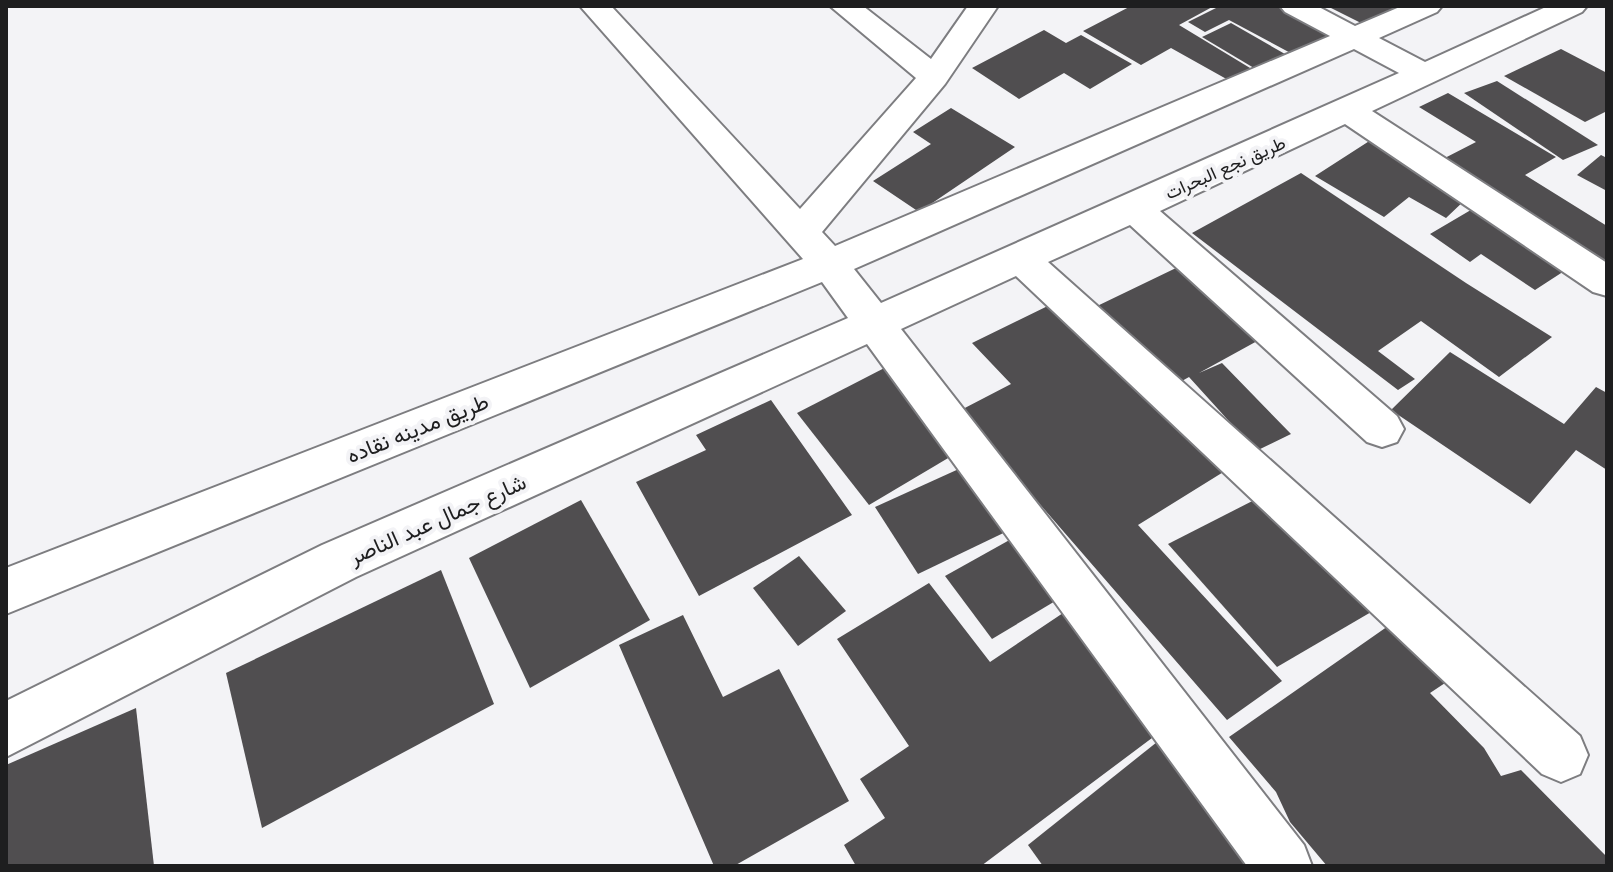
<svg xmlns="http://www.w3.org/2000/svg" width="1613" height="872" viewBox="0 0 1613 872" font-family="'Open Sans',Vazirmatn,sans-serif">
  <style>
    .building { fill: #504e50 }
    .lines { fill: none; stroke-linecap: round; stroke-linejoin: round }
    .minor-casing { stroke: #7d7d80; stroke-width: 4 }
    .minor { fill: #fff; fill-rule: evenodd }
    .labels { text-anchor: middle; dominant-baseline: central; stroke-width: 8; stroke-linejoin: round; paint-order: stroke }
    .far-street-label { font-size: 18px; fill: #1e1e1f; stroke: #f3f3f6 }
    .street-label { font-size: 22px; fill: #1e1e1f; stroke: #f3f3f6 }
  </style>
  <rect width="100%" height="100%" fill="#f3f3f6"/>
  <g class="building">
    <path d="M1131,6H1214L1179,25L1255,71L1230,81L1171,48L1141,65L1083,31Z"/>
    <path d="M1220,6H1284L1338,33L1298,57L1229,20L1205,32L1188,22Z"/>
    <path d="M1327,6H1407L1367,26Z"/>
    <path d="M1231,23L1292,58L1259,71L1202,37Z"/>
    <path d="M1044,30L1066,43L1081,35L1132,64L1090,89L1064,73L1019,99L972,68Z"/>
    <path d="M1561,49L1607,73V111L1585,122L1504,76Z"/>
    <path d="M1497,81L1598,145L1563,160L1464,93Z"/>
    <path d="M1448,93L1556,157L1525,175L1607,226V272L1437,162L1476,142L1419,107Z"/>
    <path d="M951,108L1015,147L919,212L873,181L931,144L913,132Z"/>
    <path d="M1374,138L1466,199L1446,218L1409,197L1384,217L1315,176Z"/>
    <path d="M1601,155L1607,158V191L1577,175Z"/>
    <path d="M1301,173L1466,283L1552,337L1499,377L1421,321L1378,351L1415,379L1398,390L1192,233Z"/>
    <path d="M1481,204L1575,264L1535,290L1481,254L1470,262L1430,234Z"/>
    <path d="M1176,268L1259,340L1199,373L1222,363L1291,434L1256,451L1189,377L1173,386L1093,308Z"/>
    <path d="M1060,300L1233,466L1138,525L1282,681L1227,720L959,411L1011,384L972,343Z"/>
    <path d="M1450,352L1564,424L1596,387L1607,393V470L1576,450L1530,504L1391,410Z"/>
    <path d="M896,362L960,451L869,505L797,413Z"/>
    <path d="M771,400L852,515L699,596L636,482L706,450L696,435Z"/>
    <path d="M972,463L1018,526L918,574L875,507Z"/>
    <path d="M1270,492L1378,608L1277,667L1168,544Z"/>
    <path d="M581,500L650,620L530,688L469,558Z"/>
    <path d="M1024,532L1072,591L992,639L945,576Z"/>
    <path d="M799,556L846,611L798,646L753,588Z"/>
    <path d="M441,570L494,704L262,828L226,673Z"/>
    <path d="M929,583L990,662L1069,609L1168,726L981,866H856L844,845L885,818L860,779L909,746L837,639Z"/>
    <path d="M683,615L723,697L779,669L849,801L734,866H714L619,645Z"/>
    <path d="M1391,624L1448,681L1430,693L1484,748L1501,776L1521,770L1607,857V866H1327L1290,822L1276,792L1229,737Z"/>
    <path d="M136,708L154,866H6V765Z"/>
    <path d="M1162,738L1273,866H1043L1028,845Z"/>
  </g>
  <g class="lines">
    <g class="minor-casing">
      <path id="minor" d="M580,6H611L800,209L916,78L830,6H863L931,59L968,6H998L945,84L822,232L835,246L1330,36L1285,12L1280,6H1317L1355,26L1402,6H1442L1437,12L1379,38L1425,62L1548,6H1587L1582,12L1372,111L1607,263V296L1593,292L1345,124L1160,211L1397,416L1404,429L1397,442L1382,447L1367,442L1130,225L1048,262L1580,736L1588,755L1580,774L1561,782L1542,774L1016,276L901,329L1304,845L1312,866H1247L867,344L356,577L6,757V701L322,545L848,318L822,282L6,614V568L803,259ZM1354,49L1399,73L881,303L854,269Z"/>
    </g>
    <use href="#minor" class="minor"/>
  </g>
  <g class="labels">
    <g class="far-street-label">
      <text transform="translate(1225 167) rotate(-24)">طريق نجع البحرات</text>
    </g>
    <g class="street-label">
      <text transform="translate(417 427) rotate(-22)">طريق مدينه نقاده</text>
      <text transform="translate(437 518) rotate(-24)">شارع جمال عبد الناصر</text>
    </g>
  </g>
  <rect width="1613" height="872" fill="none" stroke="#1e1e1f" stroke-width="16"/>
</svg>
